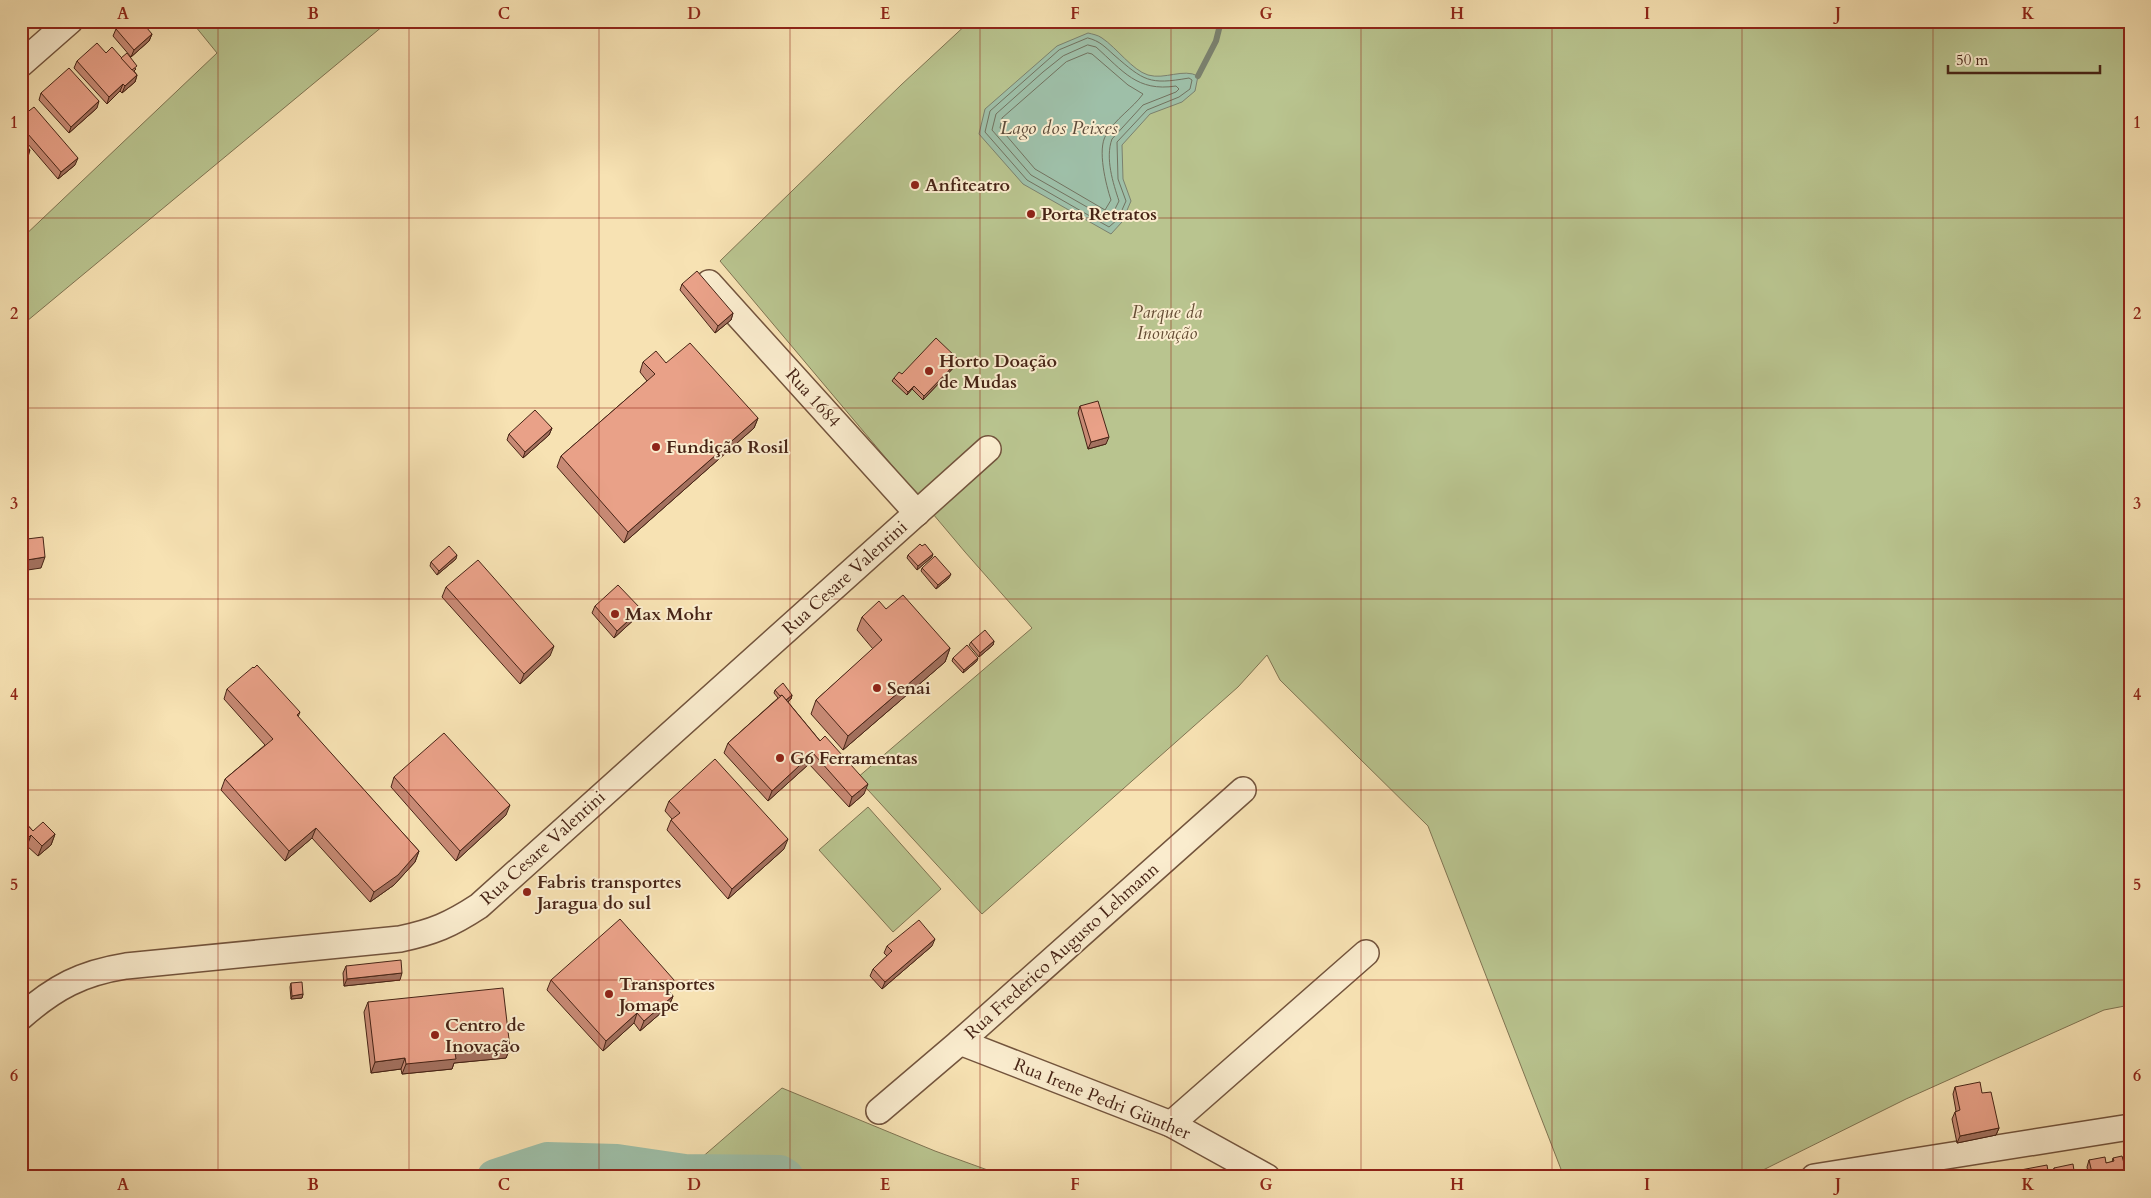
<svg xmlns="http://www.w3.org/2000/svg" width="2151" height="1198" viewBox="0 0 2151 1198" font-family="Cardo,serif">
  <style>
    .green { fill: #b9c48f; stroke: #807452 }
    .water { fill: #9ebfa8; stroke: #7b816e }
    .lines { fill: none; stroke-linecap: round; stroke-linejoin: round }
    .shore { stroke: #72725f; stroke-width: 1 }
    .stream { stroke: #7b816e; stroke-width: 6 }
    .river { stroke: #9ebfa8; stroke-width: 36 }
    .minor-casing { stroke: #73543d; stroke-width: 28 }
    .minor { stroke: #faecce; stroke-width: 25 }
    .wall { fill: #c88a75; stroke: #472416 }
    .shaded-wall { fill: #a3715f; stroke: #472416 }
    .building { fill: #e9a188; stroke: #472416 }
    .grid { fill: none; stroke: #8f2418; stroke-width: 1; stroke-opacity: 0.55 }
    .poi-dot { fill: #8f2418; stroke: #faecce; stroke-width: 2 }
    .labels { text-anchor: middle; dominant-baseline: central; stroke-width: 4; stroke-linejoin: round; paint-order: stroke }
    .poi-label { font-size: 18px; font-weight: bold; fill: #472416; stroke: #faecce; text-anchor: start }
    .park-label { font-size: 18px; font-style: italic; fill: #644c34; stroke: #faecce }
    .street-label { font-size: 18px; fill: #472416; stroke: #faecce }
    .water-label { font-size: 19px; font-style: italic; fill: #5d4b3a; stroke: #faecce }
    .neatline { fill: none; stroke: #8f2418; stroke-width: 2 }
    .grid-label { font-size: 16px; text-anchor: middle; font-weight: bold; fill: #8f2418 }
  </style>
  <rect width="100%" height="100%" fill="#f7e2b3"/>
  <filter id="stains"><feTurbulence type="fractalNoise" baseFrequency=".004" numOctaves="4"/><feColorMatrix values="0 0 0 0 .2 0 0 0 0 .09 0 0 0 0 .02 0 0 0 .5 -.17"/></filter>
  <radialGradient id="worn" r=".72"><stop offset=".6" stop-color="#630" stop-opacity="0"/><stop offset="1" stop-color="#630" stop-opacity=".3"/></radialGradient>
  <g class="green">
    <path d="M191,21H389L21,326V239L217,53Z"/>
    <path d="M970,21H2130V1005L2104,1010L1906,1099L1749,1177H1564L1428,826L1280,680L1267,655L1238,687L982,914L857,778L1032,628L965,552L720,261L901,85Z"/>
    <path d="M868,807L941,889L893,932L819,850Z"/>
    <path d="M782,1088L935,1151L1007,1177H702L685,1172L677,1177H495L547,1160L617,1162L685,1172Z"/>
  </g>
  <path class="water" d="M1088,33C1092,34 1098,35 1102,38C1117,48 1132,70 1148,75C1165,80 1183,68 1198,76L1195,91L1182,102L1150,114L1122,145L1123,179L1131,201L1122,222L1111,234L1023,184L979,134L985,109L1057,46Z"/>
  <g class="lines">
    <g class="shore">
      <path d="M1088,38C1100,41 1105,47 1114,55C1144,81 1149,85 1189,78L1192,80L1190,89L1179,97L1147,110L1117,142L1118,179L1126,201L1118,219L1109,227L1027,180L985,132L990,111L1059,50Z"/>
      <path d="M1088,45L1096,47C1123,71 1137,92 1176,86L1179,89L1176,92L1143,105L1112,139C1105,158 1113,183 1119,201L1112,215L1108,219L1031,175L992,130L996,114L1043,72L1063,56Z"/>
      <path d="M1088,53L1092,54L1128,85L1143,94C1133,108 1115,119 1106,135C1097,149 1106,185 1111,200L1105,210L1035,169L1000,128L1002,118L1066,62Z"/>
    </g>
    <path class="stream" d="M1198,76L1216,41L1221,21"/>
    <path class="river" d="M495,1177L547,1160L617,1162L685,1172L780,1173L786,1177"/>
    <g class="minor-casing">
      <g id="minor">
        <path d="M21,64L70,21"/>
        <path d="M709,283L917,513"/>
        <path d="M21,1017C55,987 82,973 126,966L400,939C433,932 450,925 479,906L988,449"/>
        <path d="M960,1042L1171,1124L1267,1177"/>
        <path d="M879,1111L960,1042L1243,790"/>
        <path d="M1171,1124L1366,953"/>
        <path d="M1814,1177L2130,1127"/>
      </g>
    </g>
    <use href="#minor" class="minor"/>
  </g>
  <g class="wall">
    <path d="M121,21L152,34L149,41L131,57L113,36L116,29L120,26Z"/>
    <path d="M106,53L121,58L136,69L134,71L137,75L135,82L122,93L120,91L107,104L74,68L77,61Z"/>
    <path d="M41,93L97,108L69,133L39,100Z"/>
    <path d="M21,117L75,165L58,179L21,136Z"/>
    <path d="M682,284L733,313L731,320L715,333L680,290Z"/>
    <path d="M643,362L666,363L758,418L754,428L624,543L557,467L561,456L647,381L640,372Z"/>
    <path d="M957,364L923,400L912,389L907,395L892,381L894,378L902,374Z"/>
    <path d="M1080,406L1106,444L1088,449L1078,413Z"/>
    <path d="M552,428L549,435L523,458L507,440L509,434Z"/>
    <path d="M922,546L932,557L917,570L907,558L908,555Z"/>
    <path d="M456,559L437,575L430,566L431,562Z"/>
    <path d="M922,568L949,578L936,589L921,571Z"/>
    <path d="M446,587L550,656L520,684L442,597Z"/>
    <path d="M595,606L638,616L614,638L592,613Z"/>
    <path d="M886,609L950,648L945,662L843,750L811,714L816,700L873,649L857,630L862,617Z"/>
    <path d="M994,641L993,645L979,657L969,645L971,642Z"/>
    <path d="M953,658L977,661L963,673L952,661Z"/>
    <path d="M227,689L300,712L298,717L419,851L415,862L394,885L370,902L312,838L285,861L221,790L225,779L265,745L224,699Z"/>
    <path d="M775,690L792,695L791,699L788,702L864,794L849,807L809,764L768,801L724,753L728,743L778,698L774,693Z"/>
    <path d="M394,777L506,815L456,861L391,787Z"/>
    <path d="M669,801L784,849L728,899L667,830L671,820L672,819L665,811Z"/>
    <path d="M21,818L33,831L55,834L51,845L38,856L27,846L21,852Z"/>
    <path d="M887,946H932L882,989L870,976L873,969L887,956L884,953Z"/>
    <path d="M346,966L400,980L344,986L343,973Z"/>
    <path d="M551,980L670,990L669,991L673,996L669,1006L640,1031L634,1023L603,1051L547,990Z"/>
    <path d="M291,983L303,994L302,998L291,999L290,987Z"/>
    <path d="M368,1002L510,1048L506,1058L454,1063L452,1069L402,1074L401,1069L371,1073L364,1012Z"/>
    <path d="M1955,1087L1982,1093L1999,1128L1996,1135L1957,1143L1952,1119L1955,1112L1956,1111L1953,1094Z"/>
    <path d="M2113,1158L2127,1174L2129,1168H2130V1177H2126V1175V1177H2089L2087,1167L2089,1160L2106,1163L2112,1162Z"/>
    <path d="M2054,1168L2075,1177H2052Z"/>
  </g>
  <g class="shaded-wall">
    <path d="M152,34L149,41L131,57L134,50Z"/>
    <path d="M137,75L135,82L122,93L125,86Z"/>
    <path d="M123,84L120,91L107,104L109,97Z"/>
    <path d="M99,101L97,108L69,133L71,127Z"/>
    <path d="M30,150L28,157L21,163V158Z"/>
    <path d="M78,158L75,165L58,179L61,172Z"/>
    <path d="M733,313L731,320L715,333L718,326Z"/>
    <path d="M959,360L957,364L923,400L924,396Z"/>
    <path d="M914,386L912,389L907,395L908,392Z"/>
    <path d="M758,418L754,428L624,543L628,532Z"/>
    <path d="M552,428L549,435L523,458L525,452Z"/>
    <path d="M1109,437L1106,444L1088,449L1091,442Z"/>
    <path d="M933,554L932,557L917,570L918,566Z"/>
    <path d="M457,555L456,559L437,575L439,571Z"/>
    <path d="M45,557L41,568L21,571V561Z"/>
    <path d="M951,574L949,578L936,589L938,585Z"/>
    <path d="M641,609L638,616L614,638L617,631Z"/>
    <path d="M994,641L993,645L979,657L980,653Z"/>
    <path d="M554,646L550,656L520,684L524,674Z"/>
    <path d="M950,648L945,662L843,750L848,736Z"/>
    <path d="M978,658L977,661L963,673L964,670Z"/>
    <path d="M792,695L791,699L784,705L785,701Z"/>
    <path d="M813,753L809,764L768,801L772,791Z"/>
    <path d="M868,784L864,794L849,807L852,797Z"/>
    <path d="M510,805L506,815L456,861L460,851Z"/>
    <path d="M316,828L312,838L285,861L289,851Z"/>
    <path d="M55,834L51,845L38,856L42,846Z"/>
    <path d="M31,835L27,846L21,852V845Z"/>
    <path d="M788,839L784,849L728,899L732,889Z"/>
    <path d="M419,851L415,862L394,885L370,902L374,892Z"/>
    <path d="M935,939L932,946L882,989L885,982Z"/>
    <path d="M402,973L400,980L344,986L347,979Z"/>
    <path d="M674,980L670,990L662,998L666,987Z"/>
    <path d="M303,994L302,998L291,999L292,996Z"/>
    <path d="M673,996L669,1006L640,1031L644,1021Z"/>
    <path d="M637,1013L634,1023L603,1051L606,1041Z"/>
    <path d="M510,1048L506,1058L454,1063L452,1069L402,1074L406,1064L455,1053Z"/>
    <path d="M405,1058L401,1069L371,1073L375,1062Z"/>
    <path d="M1999,1128L1996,1135L1957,1143L1960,1136Z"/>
    <path d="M2127,1174L2126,1177H2117Z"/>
  </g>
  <g class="building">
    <path d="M122,21H141L152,34L134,50L116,29L123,23Z"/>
    <path d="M97,43L106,53L112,47L137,75L125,86L123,84L109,97L77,61Z"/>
    <path d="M127,53L137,66L132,70L121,58Z"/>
    <path d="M69,68L99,101L71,127L41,93Z"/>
    <path d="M34,107L78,158L61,172L21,126V117Z"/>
    <path d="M21,139L30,150L21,158Z"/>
    <path d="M697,271L733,313L718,326L682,284Z"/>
    <path d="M936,338L959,360L924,396L914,386L908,392L894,378L899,372L902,374Z"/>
    <path d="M690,343L758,418L628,532L561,456L655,374L643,362L656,351L666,363Z"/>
    <path d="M1098,401L1109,437L1091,442L1080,406Z"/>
    <path d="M535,410L552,428L525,452L509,434Z"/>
    <path d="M27,536V539L43,537L45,557L21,561V537Z"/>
    <path d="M920,544L922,546L925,544L933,554L918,566L908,555Z"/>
    <path d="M449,546L457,555L439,571L431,562Z"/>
    <path d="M935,556L951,574L938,585L922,568Z"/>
    <path d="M478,560L554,646L524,674L446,587Z"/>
    <path d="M618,585L641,609L617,631L595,606Z"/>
    <path d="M903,595L950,648L848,736L816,700L882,640L862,617L879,601L886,609Z"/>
    <path d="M985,630L994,641L980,653L971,642Z"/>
    <path d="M967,645L978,658L964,670L953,658Z"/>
    <path d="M257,665L300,712L297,715L419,851L398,875L374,892L316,828L289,851L225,779L273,739L227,689L253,667L254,668Z"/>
    <path d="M783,683L792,695L786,700L782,695L780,696L775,690Z"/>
    <path d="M782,695L820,741L825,736L868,784L852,797L813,753L772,791L728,743Z"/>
    <path d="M444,733L510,805L460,851L394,777Z"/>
    <path d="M715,759L788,839L732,889L671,820L680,813L669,801Z"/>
    <path d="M21,818L33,831L43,822L55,834L42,846L31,835L21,845Z"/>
    <path d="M620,919L674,980L666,987L673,996L644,1021L637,1013L606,1041L551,980Z"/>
    <path d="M919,920L935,939L885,982L873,969L892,951L887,946Z"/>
    <path d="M401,960L402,973L347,979L346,966Z"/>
    <path d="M302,982L303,994L292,996L291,983Z"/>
    <path d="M503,988L510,1048L455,1053L456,1059L406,1064L405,1058L375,1062L368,1002Z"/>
    <path d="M1980,1082L1982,1093L1991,1092L1999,1128L1960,1136L1955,1112L1960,1110L1955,1087Z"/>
    <path d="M2122,1156L2127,1174L2117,1177H2093L2089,1160L2105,1157L2106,1163L2114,1161L2113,1158Z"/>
    <path d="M2073,1164L2075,1177H2055L2054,1168Z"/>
    <path d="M2047,1165L2049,1177H2011L2010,1172Z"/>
    <path d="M2005,1171L2006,1177H1988V1174Z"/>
  </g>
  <path class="grid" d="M218,21V1177M409,21V1177M599,21V1177M790,21V1177M980,21V1177M1171,21V1177M1361,21V1177M1552,21V1177M1742,21V1177M1933,21V1177M21,218H2130M21,408H2130M21,599H2130M21,790H2130M21,980H2130"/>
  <g class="poi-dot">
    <circle cx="915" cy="185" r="5"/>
    <circle cx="1031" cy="214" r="5"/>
    <circle cx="929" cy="371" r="5"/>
    <circle cx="656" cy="447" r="5"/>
    <circle cx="615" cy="614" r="5"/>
    <circle cx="877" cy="688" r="5"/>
    <circle cx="780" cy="758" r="5"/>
    <circle cx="527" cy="892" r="5"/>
    <circle cx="609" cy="994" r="5"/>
    <circle cx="435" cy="1035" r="5"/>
  </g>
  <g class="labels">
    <g class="poi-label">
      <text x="925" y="185">Anfiteatro</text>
      <text x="1041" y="214">Porta Retratos</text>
      <text x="939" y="361">Horto Doação<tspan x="939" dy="21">de Mudas</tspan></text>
      <text x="666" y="447">Fundição Rosil</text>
      <text x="625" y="614">Max Mohr</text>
      <text x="887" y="688">Senai</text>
      <text x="790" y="758">G6 Ferramentas</text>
      <text x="537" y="882">Fabris transportes<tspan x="537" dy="21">Jaragua do sul</tspan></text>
      <text x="619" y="984">Transportes<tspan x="619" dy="21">Jomape</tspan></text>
      <text x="445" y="1025">Centro de<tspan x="445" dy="21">Inovação</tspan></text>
    </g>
    <g class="park-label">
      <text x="1167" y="312">Parque da<tspan x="1167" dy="21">Inovação</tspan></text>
    </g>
    <g class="street-label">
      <text transform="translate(813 398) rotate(48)">Rua 1684</text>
      <text transform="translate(845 578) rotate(-42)">Rua Cesare Valentini</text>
      <text transform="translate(543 848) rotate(-42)">Rua Cesare Valentini</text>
      <text transform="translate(1062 951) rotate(-42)">Rua Frederico Augusto Lehmann</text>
      <text transform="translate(1102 1099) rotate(22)">Rua Irene Pedri Günther</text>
    </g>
    <g class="water-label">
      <text x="1059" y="128">Lago dos Peixes</text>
    </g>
  </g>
  <rect width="2151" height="1198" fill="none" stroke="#f7e2b3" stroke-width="55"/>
  <path d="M1948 65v8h152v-8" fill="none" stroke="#472416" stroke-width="2.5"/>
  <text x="1956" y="65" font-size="15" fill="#472416" stroke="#faecce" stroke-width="4" paint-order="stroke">50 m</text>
  <rect x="28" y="28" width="2096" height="1142" class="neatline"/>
  <g class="grid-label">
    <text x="123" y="19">A</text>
    <text x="313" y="19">B</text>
    <text x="504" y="19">C</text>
    <text x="694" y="19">D</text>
    <text x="885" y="19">E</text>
    <text x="1075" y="19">F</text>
    <text x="1266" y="19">G</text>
    <text x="1457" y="19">H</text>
    <text x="1647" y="19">I</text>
    <text x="1838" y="19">J</text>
    <text x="2028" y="19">K</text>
    <text x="14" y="128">1</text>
    <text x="2137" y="128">1</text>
    <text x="14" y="319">2</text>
    <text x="2137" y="319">2</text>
    <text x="14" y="509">3</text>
    <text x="2137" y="509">3</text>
    <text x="14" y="700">4</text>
    <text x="2137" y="700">4</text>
    <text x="14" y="890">5</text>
    <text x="2137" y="890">5</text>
    <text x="14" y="1081">6</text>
    <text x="2137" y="1081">6</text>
    <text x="123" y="1190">A</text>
    <text x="313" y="1190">B</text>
    <text x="504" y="1190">C</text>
    <text x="694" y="1190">D</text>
    <text x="885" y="1190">E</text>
    <text x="1075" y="1190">F</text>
    <text x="1266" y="1190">G</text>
    <text x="1457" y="1190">H</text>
    <text x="1647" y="1190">I</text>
    <text x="1838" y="1190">J</text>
    <text x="2028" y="1190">K</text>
  </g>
  <rect width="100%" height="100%" filter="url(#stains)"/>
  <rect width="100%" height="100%" fill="url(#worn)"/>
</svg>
